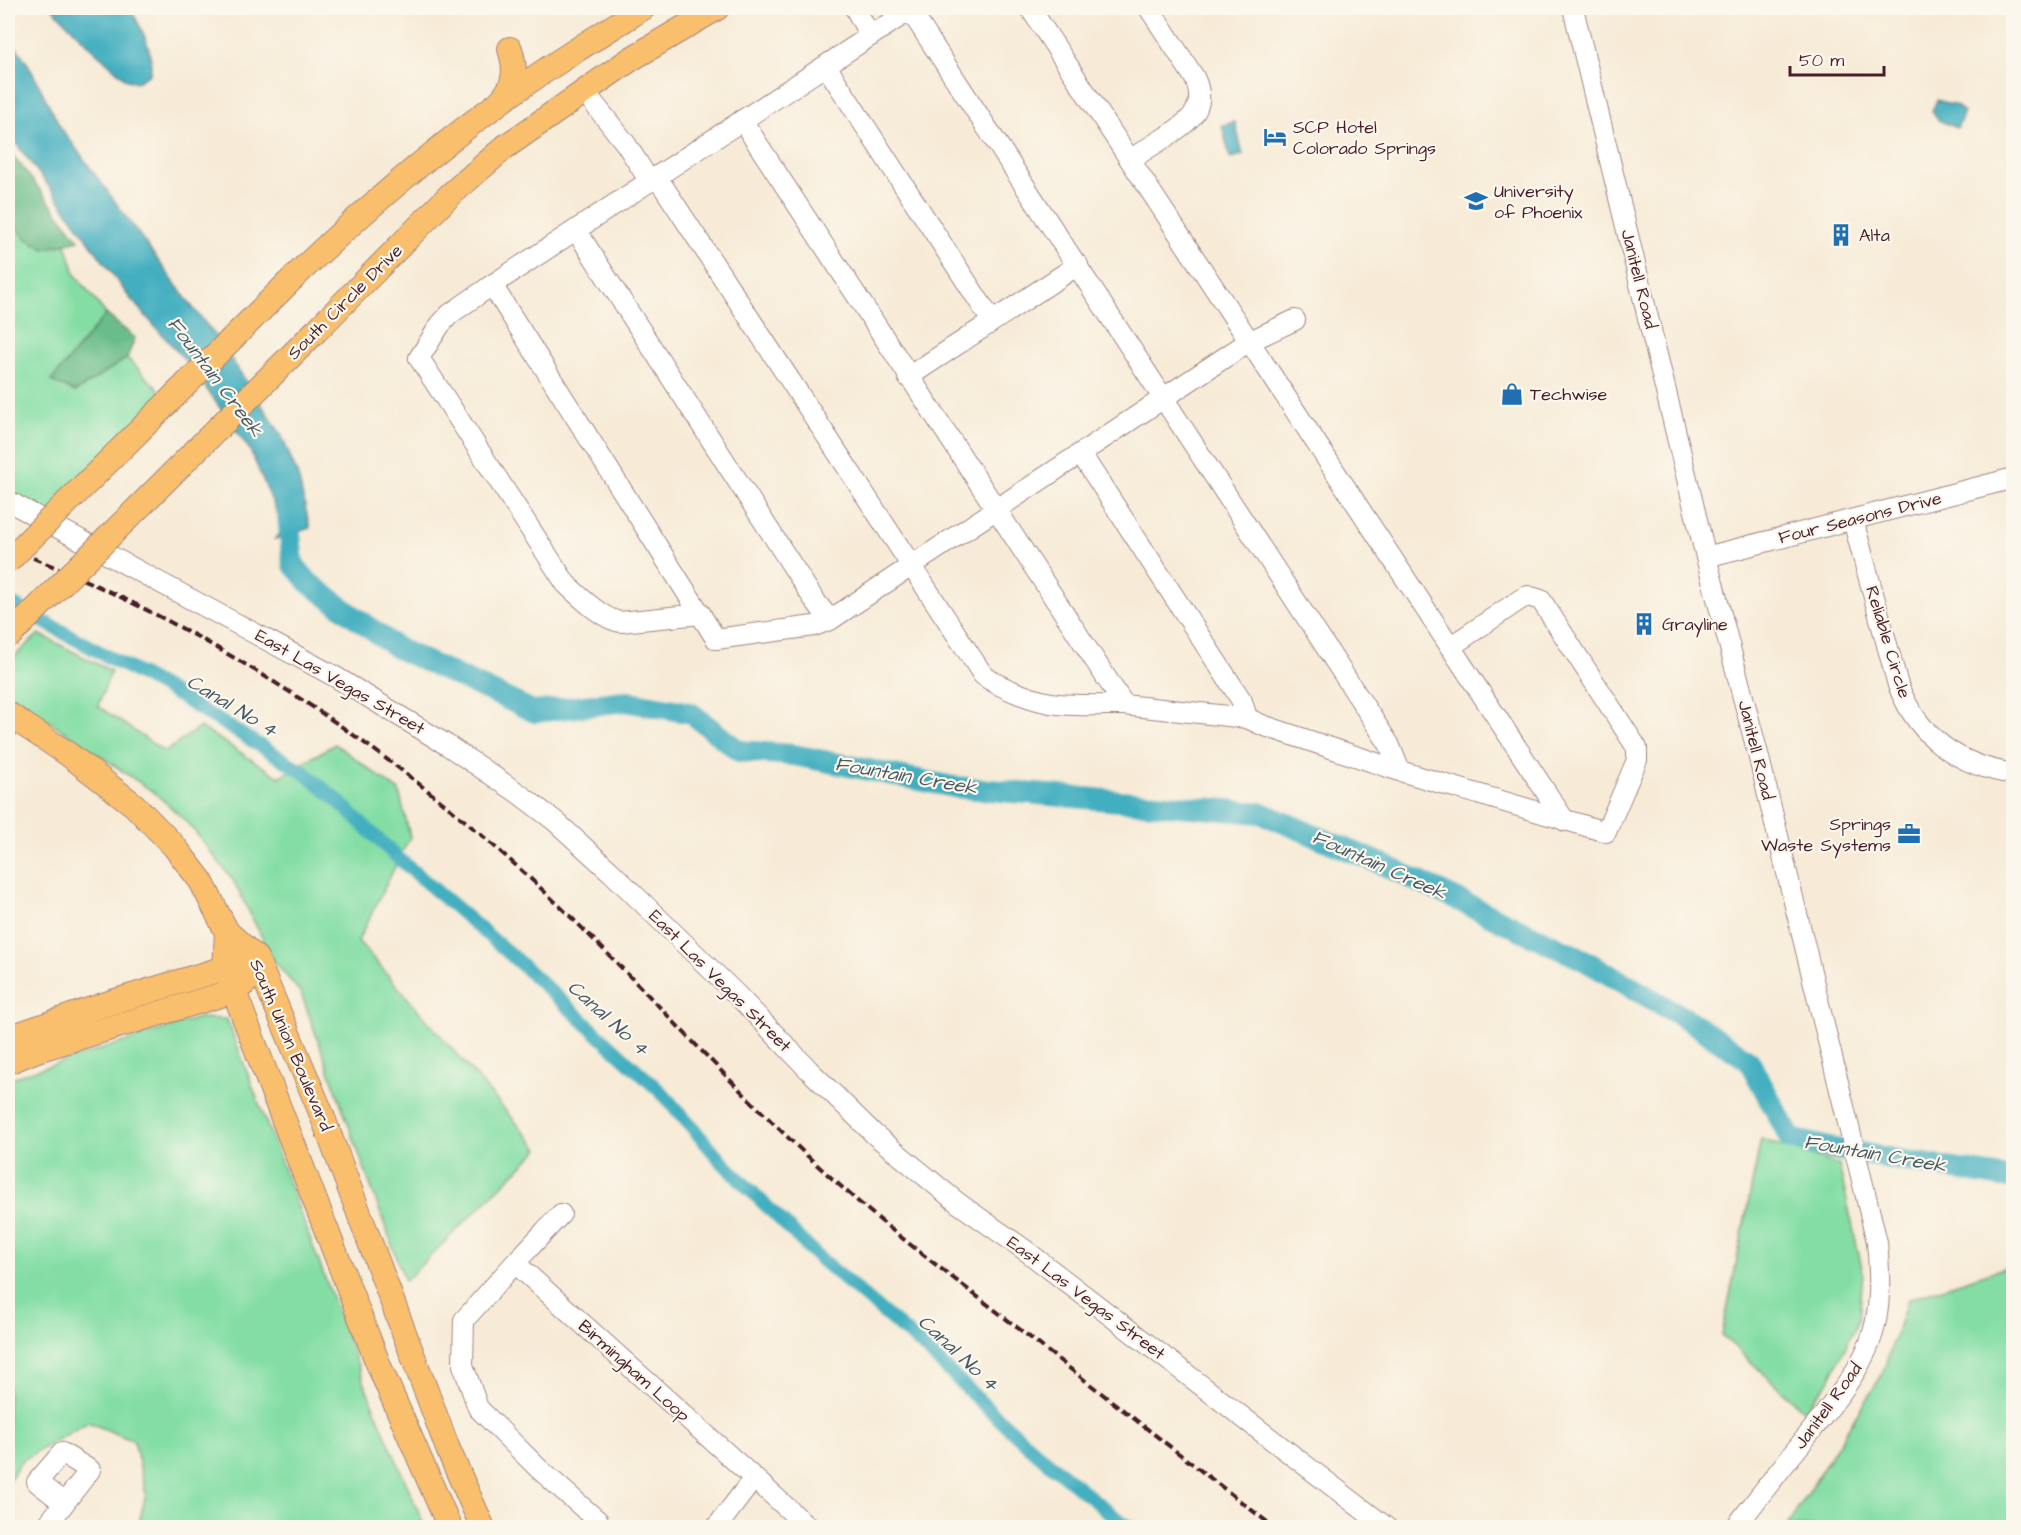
<svg xmlns="http://www.w3.org/2000/svg" width="2021" height="1535" viewBox="0 0 2021 1535" font-family="'Architects Daughter',sans-serif">
  <style>
    .green { fill: #84dea4; stroke: #677e68; stroke-width: 1.5 }
    .forest { fill: #6bbd8a; stroke: #5a6e5a; stroke-width: 1.5 }
    .water { fill: #42afc0; stroke: #466776; stroke-width: 1.5 }
    .lines { fill: none; stroke-linecap: round; stroke-linejoin: round }
    .canal { stroke: #42afc0; stroke-width: 14 }
    .river { stroke: #42afc0; stroke-width: 22 }
    .minor-casing { stroke: #a08581; stroke-width: 22 }
    .major-casing { stroke: #a08581; stroke-width: 26 }
    .minor { stroke: #fff; stroke-width: 20 }
    .major { stroke: #f9bf6d; stroke-width: 24 }
    .rail { stroke: #4a1f2b; stroke-width: 4; stroke-dasharray: 9 4.5; stroke-linecap: butt }
    .major-bridge-casing { stroke: #a08581; stroke-width: 26; stroke-linecap: butt }
    .major-bridge { stroke: #f9bf6d; stroke-width: 24 }
    .labels { text-anchor: middle; dominant-baseline: central; stroke-width: 4.5; stroke-linejoin: round; paint-order: stroke }
    .poi-label { font-size: 18px; fill: #4a1f2b; stroke: #fbf7ec; text-anchor: start }
    .street-label { font-size: 18px; fill: #4a1f2b; stroke: #fbf7ec }
    .water-label { font-size: 20px; font-style: italic; fill: #475967; stroke: #fbf7ec }
  </style>
  <rect width="100%" height="100%" fill="#fbf7ec"/>
  <filter id="ink" filterUnits="userSpaceOnUse"><feTurbulence type="fractalNoise" baseFrequency=".0167" numOctaves="2"/><feDisplacementMap in="SourceGraphic" scale="12" xChannelSelector="R" yChannelSelector="G"/><feConvolveMatrix kernelMatrix="1 2 1 2 8 2 1 2 1" color-interpolation-filters="sRGB"/></filter>
  <filter id="wash" filterUnits="userSpaceOnUse"><feTurbulence type="fractalNoise" baseFrequency=".008" numOctaves="4" result="noise"/><feDisplacementMap in="SourceGraphic" scale="24" xChannelSelector="R" yChannelSelector="G"/><feGaussianBlur stdDeviation="1.35" result="paint"/><feColorMatrix in="noise" values="0 0 0 0 0 0 0 0 0 0 0 0 0 0 0 0 0 1.4 0 .05"/><feComposite in="paint" operator="in"/></filter>
  <g filter="url(#wash)">
    <rect width="100%" height="100%" fill="#f7ebd7"/>
    <g class="green">
      <path d="M8,218L26,238L44,249L66,244L75,274L106,314L51,381L75,392L127,358L168,399L54,526L8,501Z"/>
      <path d="M39,634L111,671L98,706L165,752L200,727L279,777L335,744L399,791L410,837L358,941L539,1149L405,1281L301,993L274,961L233,880L188,823L156,794L8,693V662Z"/>
      <path d="M198,1018L227,1019L374,1408L425,1527H138L146,1494L134,1441L88,1422L21,1461L8,1482V1079Z"/>
      <path d="M1761,1139L1839,1165L1863,1273L1859,1320L1828,1382L1804,1411L1722,1335Z"/>
      <path d="M2013,1265V1527H1786L1882,1375L1908,1299Z"/>
    </g>
    <g class="forest">
      <path d="M8,149L79,240L44,249L26,238L8,218Z"/>
      <path d="M106,314L135,338L127,358L75,392L51,381Z"/>
    </g>
    <g class="water">
      <path d="M52,8H130C141,28 155,51 150,74L137,82L127,80L89,46Z"/>
      <path d="M8,35L28,64L61,128L190,304L218,339L281,434L298,476L310,528L275,539L284,529L250,450L191,367L129,297L57,197L8,133Z"/>
      <path d="M1937,100L1957,106L1964,113L1957,128L1938,120L1932,111Z"/>
      <path d="M1235,122L1243,155L1230,158L1222,125Z"/>
    </g>
    <g class="lines">
      <path class="canal" d="M8,602L167,689L302,771L337,800L398,858L511,955L662,1093L723,1163L817,1256L925,1348L981,1402L1034,1451L1122,1523L1132,1528"/>
      <path class="river" d="M287,506L293,564L309,583L397,648L535,712L625,701L691,713L739,751L794,755L954,787L1261,813L1382,864L1584,960L1690,1021L1749,1061L1791,1139L1829,1148L2014,1179"/>
    </g>
  </g>
  <g filter="url(#ink)">
    <g class="lines">
      <g class="minor-casing">
        <g id="minor">
          <path d="M855,8L870,36"/>
          <path d="M1030,8L1565,821"/>
          <path d="M1573,8L1706,557L1758,754L1877,1242C1880,1275 1882,1310 1870,1342C1858,1374 1833,1403 1812,1430C1786,1462 1760,1495 1735,1528"/>
          <path d="M910,10L1389,744L1400,771"/>
          <path d="M826,66L992,321"/>
          <path d="M584,91L626,144L650,182"/>
          <path d="M742,120L1124,705L1247,718L1262,725L1400,771L1606,832L1637,760V748L1541,600L1528,596L1521,599L1450,647"/>
          <path d="M1130,160C1142,152 1154,144 1166,137C1190,121 1209,108 1194,77L1149,8"/>
          <path d="M657,177L983,675C1000,688 1036,702 1058,704C1079,706 1102,705 1124,705"/>
          <path d="M576,230L813,598L830,620"/>
          <path d="M492,285L716,639L814,626L830,620L1248,342L1295,320"/>
          <path d="M908,377L1078,265"/>
          <path d="M1081,454L1242,701L1247,718"/>
          <path d="M8,501L334,676L447,745L518,793L555,821L611,872L736,994L809,1070L875,1135L958,1203L1025,1250L1387,1528"/>
          <path d="M1853,520L1898,685C1918,737 1959,766 2014,774"/>
          <path d="M1706,557L2014,478"/>
          <path d="M701,614L620,622C602,619 579,596 566,584L419,358L440,325L450,314L492,285L913,8"/>
          <path d="M515,1263L561,1214"/>
          <path d="M754,1478L809,1528"/>
          <path d="M45,1528L90,1470L62,1453L37,1482L64,1503"/>
          <path d="M602,1528L598,1521L538,1468L478,1408L463,1365L464,1320L515,1263L754,1478L716,1528"/>
        </g>
      </g>
      <g class="major-casing">
        <g id="major">
          <path d="M502,99C516,84 516,68 510,49"/>
          <path d="M288,283C352,221 419,162 492,108C540,72 592,40 643,8"/>
          <path d="M316,331L450,195L505,147L631,59L717,8"/>
          <path d="M8,714L68,754L134,805L174,846L201,881L227,932L256,958L320,1110L448,1449L483,1528"/>
          <path d="M227,932L225,968L379,1366L450,1528"/>
          <path d="M8,1038L109,1003L225,968L241,969"/>
          <path d="M8,1062L37,1050L234,991L246,982"/>
        </g>
      </g>
      <use href="#minor" class="minor"/>
      <use href="#major" class="major"/>
      <path class="rail" d="M8,548C209,626 392,747 549,896C647,989 735,1092 836,1182C888,1229 944,1271 1000,1314C1091,1385 1183,1457 1275,1528"/>
      <g class="major-bridge-casing">
        <g id="major-bridge">
          <path d="M8,561L288,283"/>
          <path d="M8,637L316,331"/>
        </g>
      </g>
      <use href="#major-bridge" class="major-bridge"/>
    </g>
  </g>
  <defs>
    <g id="hotel-bare" transform="scale(1.8)"><path d="M-6-4.5h1.5V1H6V5H4.5V3h-9V5H-6ZM-4 0a1.8 1.8 0 1 1 3.6 0ZM.5 0V-2.5h3Q6-2.5 6 0Z" fill="#1f6fb2" stroke="#fbf7ec" stroke-width="2.5" paint-order="stroke"/></g>
    <g id="university-bare" transform="scale(1.8)"><path d="M0-5L7-2L0 1L-7-2ZM-4 1L0 2.5L4 1V4Q0 6-4 4Z" fill="#1f6fb2" stroke="#fbf7ec" stroke-width="2.5" paint-order="stroke"/></g>
    <g id="building-bare" transform="scale(1.8)"><path d="M-4-6H4V6H1V3H-1V6H-4ZM-2.5-4.3h1.7v1.8h-1.7ZM.8-4.3h1.7v1.8H.8ZM-2.5-1h1.7V.8h-1.7ZM.8-1h1.7V.8H.8Z" fill="#1f6fb2" stroke="#fbf7ec" stroke-width="2.5" paint-order="stroke"/></g>
    <g id="shop-bare" transform="scale(1.8)"><path d="M-5-2.5h2.3a2.7 3.5 0 0 1 5.4 0H5L5.5 6h-11ZM-1.5-2.5h3a1.5 2.3 0 0 0-3 0Z" fill="#1f6fb2" stroke="#fbf7ec" stroke-width="2.5" paint-order="stroke"/></g>
    <g id="office-bare" transform="scale(1.8)"><path d="M-6-3h4V-5.5h4V-3h4V5H-6ZM-1-4.5V-3h2v-1.5ZM-6 0V1H6V0Z" fill="#1f6fb2" stroke="#fbf7ec" stroke-width="2.5" paint-order="stroke"/></g>
  </defs>
  <g fill-rule="evenodd">
    <use href="#hotel-bare" x="1275" y="137"/>
    <use href="#university-bare" x="1476" y="201"/>
    <use href="#building-bare" x="1841" y="235"/>
    <use href="#shop-bare" x="1512" y="394"/>
    <use href="#building-bare" x="1644" y="624"/>
    <use href="#office-bare" x="1909" y="834"/>
  </g>
  <g class="labels">
    <g class="poi-label">
      <text x="1293" y="127">SCP Hotel<tspan x="1293" dy="21">Colorado Springs</tspan></text>
      <text x="1494" y="191">University<tspan x="1494" dy="21">of Phoenix</tspan></text>
      <text x="1859" y="235">Alta</text>
      <text x="1530" y="394">Techwise</text>
      <text x="1662" y="624">Grayline</text>
      <text x="1891" y="824" text-anchor="end">Springs<tspan x="1891" dy="21">Waste Systems</tspan></text>
    </g>
    <g class="street-label">
      <text transform="translate(1639 279) rotate(76)">Janitell Road</text>
      <text transform="translate(345 302) rotate(-45)">South Circle Drive</text>
      <text transform="translate(1860 518) rotate(-14)">Four Seasons Drive</text>
      <text transform="translate(1888 642) rotate(73)">Reliable Circle</text>
      <text transform="translate(340 682) rotate(30)">East Las Vegas Street</text>
      <text transform="translate(1756 750) rotate(76)">Janitell Road</text>
      <text transform="translate(720 981) rotate(45)">East Las Vegas Street</text>
      <text transform="translate(291 1045) rotate(67)">South Union Boulevard</text>
      <text transform="translate(1086 1298) rotate(37)">East Las Vegas Street</text>
      <text transform="translate(634 1371) rotate(42)">Birmingham Loop</text>
      <text transform="translate(1828 1406) rotate(-54)">Janitell Road</text>
    </g>
    <g class="water-label">
      <text transform="translate(215 377) rotate(53)">Fountain Creek</text>
      <text transform="translate(232 706) rotate(31)">Canal No 4</text>
      <text transform="translate(906 776) rotate(10)">Fountain Creek</text>
      <text transform="translate(1379 865) rotate(24)">Fountain Creek</text>
      <text transform="translate(608 1018) rotate(42)">Canal No 4</text>
      <text transform="translate(1875 1154) rotate(10)">Fountain Creek</text>
      <text transform="translate(958 1353) rotate(43)">Canal No 4</text>
    </g>
  </g>
  <rect width="2021" height="1535" fill="none" stroke="#fbf7ec" stroke-width="30"/>
  <path d="M1790 66v9h94v-9" fill="none" stroke="#4a1f2b" stroke-width="3"/>
  <text x="1799" y="66" font-size="18" fill="#4a1f2b" stroke="#fbf7ec" stroke-width="4.5" paint-order="stroke">50 m</text>
</svg>
